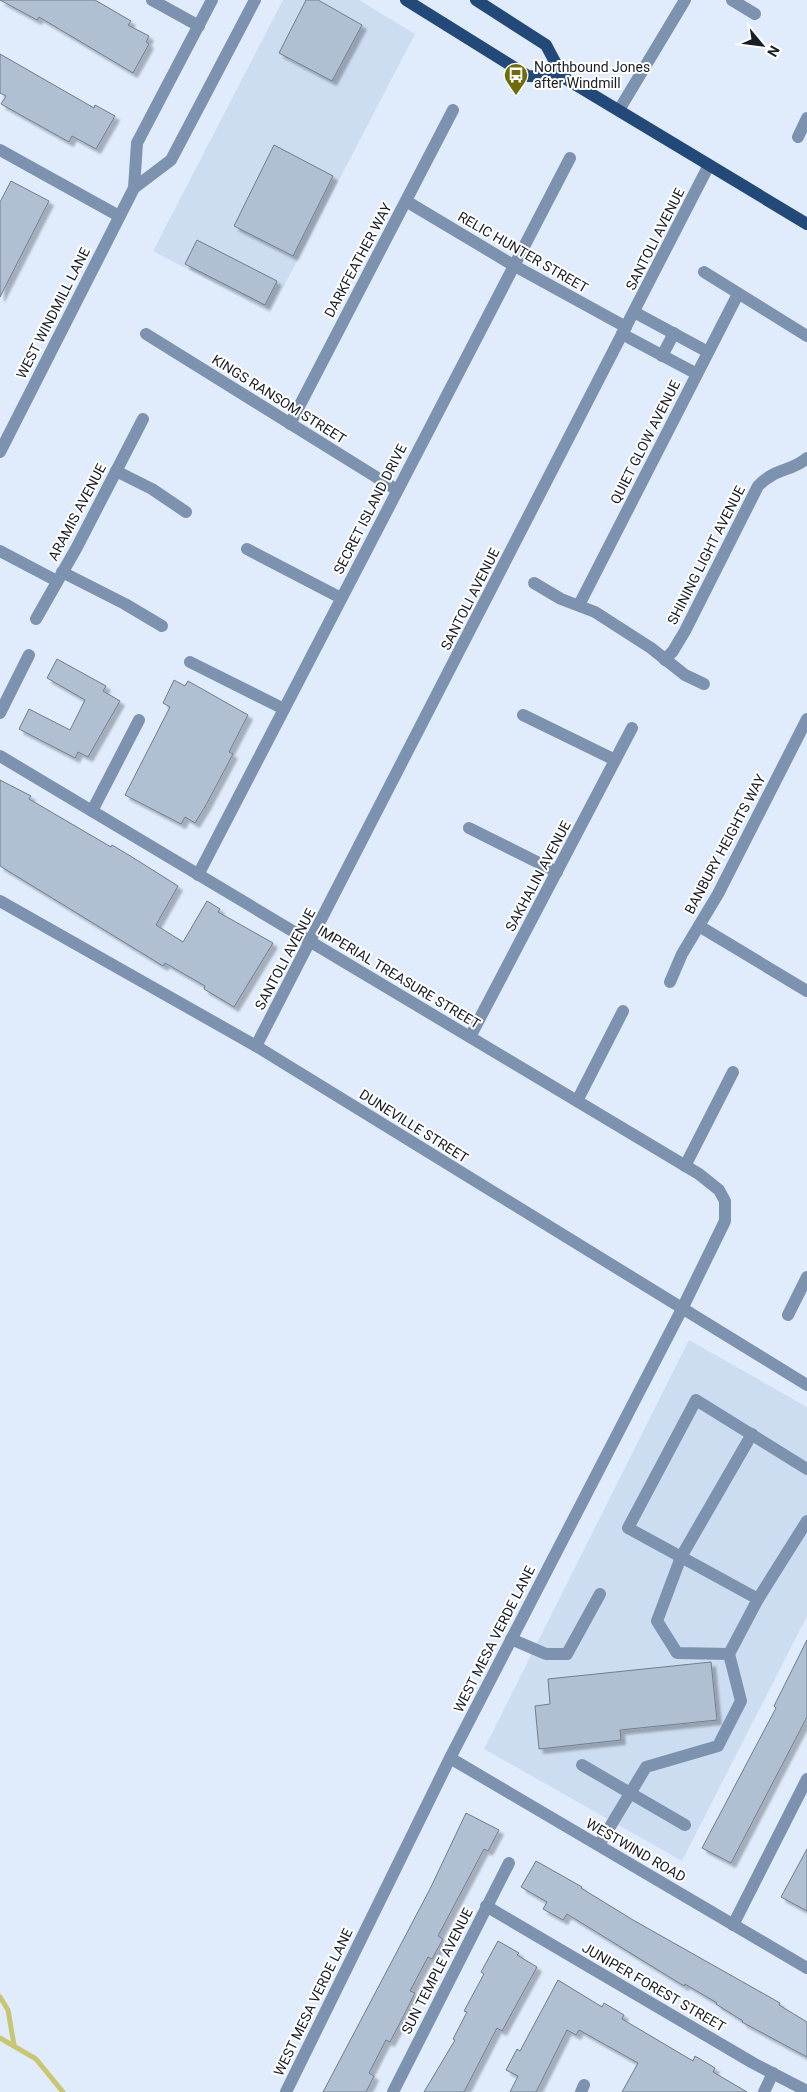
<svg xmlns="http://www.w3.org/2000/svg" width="807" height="2092" viewBox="0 0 807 2092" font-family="Roboto,sans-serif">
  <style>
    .built { fill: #cdddf1 }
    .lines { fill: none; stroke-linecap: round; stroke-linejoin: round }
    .stream { stroke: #c8c672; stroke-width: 5 }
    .building { fill: #b1bfd3; stroke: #6f7d8f; filter: url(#shadow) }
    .minor { stroke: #7d92ae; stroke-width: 12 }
    .major { stroke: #234978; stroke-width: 12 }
    .labels { text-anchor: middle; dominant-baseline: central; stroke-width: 4; stroke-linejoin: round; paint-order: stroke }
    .poi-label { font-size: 14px; fill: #191e25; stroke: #fff; text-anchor: start }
    .street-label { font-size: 14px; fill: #191e25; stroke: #fff }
  </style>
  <defs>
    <filter id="shadow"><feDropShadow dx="4.5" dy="4.5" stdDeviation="1" flood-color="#0004"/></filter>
  </defs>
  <rect width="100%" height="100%" fill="#e0ecfc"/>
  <g class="built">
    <path d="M283,0H359L415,34L270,313L153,251Z"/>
    <path d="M689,1340L807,1407V1616L682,1861L484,1749Z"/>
  </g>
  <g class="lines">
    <g class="stream">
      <path d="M0,1997L8,2010L14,2045"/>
      <path d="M0,2038L36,2059L63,2092"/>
    </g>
  </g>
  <g class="building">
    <path d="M0,0H95L131,21L128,25L149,36L146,42L149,44L133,73L39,17L37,20Z"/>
    <path d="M306,0H318L362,25L332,81L279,53Z"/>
    <path d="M0,54L94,108L95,105L115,116L96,149L72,136L69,142L1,104L6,96L0,93Z"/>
    <path d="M274,145L333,176L293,256L234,226Z"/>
    <path d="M11,181L49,201L0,297V202Z"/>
    <path d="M197,240L277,281L265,305L185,264Z"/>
    <path d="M57,659L106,686L103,691L120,701L88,757L78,752L75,758L19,729L29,709L70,730L85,700L47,678Z"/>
    <path d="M174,680L185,686L188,681L248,715L229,752L233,754L206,805L195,823L185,817L181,824L125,795L170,707L163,703Z"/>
    <path d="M0,780L31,796L29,799L111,847L112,845L132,857L178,886L156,925L183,942L207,901L220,909L218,912L273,943L234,1007L204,989L205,986L165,963L163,966L0,866Z"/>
    <path d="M807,1640V1717L731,1863L702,1848L776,1708L774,1706Z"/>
    <path d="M711,1662L717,1720L620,1730L621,1740L539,1749L535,1706L550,1704L548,1679Z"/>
    <path d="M466,1813L499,1830L488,1851L484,1849L438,1936L443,1939L432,1959L428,1957L410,1991L415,1993L401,2021L390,2042L386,2040L369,2073L374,2076L366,2092H323L430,1889Z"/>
    <path d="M807,1849V1911L781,1897Z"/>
    <path d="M536,1861L582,1887L581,1888L633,1920L780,2003L779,2005L807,2022V2057L742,2022L743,2021L716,2004L717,2003L685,1984L684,1986L567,1914L563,1920L543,1909L547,1902L521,1887Z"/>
    <path d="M498,1941L519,1953L517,1955L537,1967L502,2031L497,2028L464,2092H424L455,2040L453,2039L467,2012L464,2011L484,1974L481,1972Z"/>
    <path d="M558,1980L602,2007L604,2003L624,2015L622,2019L693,2061L695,2056L715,2068L713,2072L747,2092H622L638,2063L579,2030L576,2035L567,2030L536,2092H510L518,2076L506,2070L517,2049L520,2051Z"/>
  </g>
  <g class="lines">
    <g class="minor">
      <path d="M152,0L199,26"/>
      <path d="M732,0L755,14"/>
      <path d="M619,110L685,0"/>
      <path d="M798,137L807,118"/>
      <path d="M0,150L119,216"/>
      <path d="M134,188L137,143L212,0"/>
      <path d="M406,201L513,265L626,327"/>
      <path d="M704,272L807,336"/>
      <path d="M634,312L708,352"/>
      <path d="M146,334L397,490"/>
      <path d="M622,334L697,374"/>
      <path d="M662,356L674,333"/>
      <path d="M290,424L453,110"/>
      <path d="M0,452L134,188L171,160L255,0"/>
      <path d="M116,471L152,489L186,512"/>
      <path d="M247,549L341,598"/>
      <path d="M0,551L57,581"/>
      <path d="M62,572L125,604L162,626"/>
      <path d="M534,583L561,599L595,612L651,648L685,675L704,684"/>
      <path d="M579,605L738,294"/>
      <path d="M36,619L77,547L143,419"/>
      <path d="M665,660L673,651L685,631L758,486C775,468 793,471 807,458"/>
      <path d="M190,662L284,709"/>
      <path d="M0,713L29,655"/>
      <path d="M523,715L615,760"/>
      <path d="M0,756L699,1174L719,1190L725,1201V1221L682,1309L450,1758L286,2092"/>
      <path d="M92,811L139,720"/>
      <path d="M469,828L557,872"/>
      <path d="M198,875L570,158"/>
      <path d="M0,901L256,1046L807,1385"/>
      <path d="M699,926L807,991"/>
      <path d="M670,982L682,954L718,894L807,719"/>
      <path d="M470,1037L632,728"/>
      <path d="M256,1046L709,165"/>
      <path d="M577,1101L623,1011"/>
      <path d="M685,1166L733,1072"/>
      <path d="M788,1315L807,1277"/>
      <path d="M758,1599L628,1528L696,1400L807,1469"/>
      <path d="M511,1639L546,1654H567L600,1594"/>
      <path d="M729,1654L677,1653L657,1621L681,1557L752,1434"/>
      <path d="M450,1758L807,1968"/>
      <path d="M582,1765L685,1825"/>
      <path d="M599,1845L646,1767L718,1746L741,1701L729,1654L758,1599L807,1521"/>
      <path d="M486,1906L753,2063L807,2091"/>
      <path d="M733,1925L807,1779"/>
      <path d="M393,2092L509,1863"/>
      <path d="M581,2092L584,2085"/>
      <path d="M764,2092L773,2073"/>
    </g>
    <g class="major">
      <path d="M406,0L528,76L563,77"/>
      <path d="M476,0L546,45L563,77L807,224"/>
    </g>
  </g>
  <defs>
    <g id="bus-pin" transform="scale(1.25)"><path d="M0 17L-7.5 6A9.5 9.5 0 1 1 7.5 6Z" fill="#6f6c0b" stroke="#fff"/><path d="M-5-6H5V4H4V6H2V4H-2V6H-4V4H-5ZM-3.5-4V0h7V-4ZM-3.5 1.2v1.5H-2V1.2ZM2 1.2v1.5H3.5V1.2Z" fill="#fff"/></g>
  </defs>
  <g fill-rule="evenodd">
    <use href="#bus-pin" x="516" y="75"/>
  </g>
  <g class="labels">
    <g class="poi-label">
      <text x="534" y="67">Northbound Jones<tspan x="534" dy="16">after Windmill</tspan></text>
    </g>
    <g class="street-label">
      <text transform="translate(655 239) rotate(-63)">SANTOLI AVENUE</text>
      <text transform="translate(523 252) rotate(30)">RELIC HUNTER STREET</text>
      <text transform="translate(358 260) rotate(-62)">DARKFEATHER WAY</text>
      <text transform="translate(53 313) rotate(-63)">WEST WINDMILL LANE</text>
      <text transform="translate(279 399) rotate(32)">KINGS RANSOM STREET</text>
      <text transform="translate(645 442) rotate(-63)">QUIET GLOW AVENUE</text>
      <text transform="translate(370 509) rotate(-63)">SECRET ISLAND DRIVE</text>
      <text transform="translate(77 512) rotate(-62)">ARAMIS AVENUE</text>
      <text transform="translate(706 555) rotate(-63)">SHINING LIGHT AVENUE</text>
      <text transform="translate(470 599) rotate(-63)">SANTOLI AVENUE</text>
      <text transform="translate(725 844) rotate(-62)">BANBURY HEIGHTS WAY</text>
      <text transform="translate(538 876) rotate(-62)">SAKHALIN AVENUE</text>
      <text transform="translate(285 959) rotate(-62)">SANTOLI AVENUE</text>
      <text transform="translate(399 977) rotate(31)">IMPERIAL TREASURE STREET</text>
      <text transform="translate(414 1126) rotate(32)">DUNEVILLE STREET</text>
      <text transform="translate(494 1639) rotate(-63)">WEST MESA VERDE LANE</text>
      <text transform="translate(636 1850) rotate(30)">WESTWIND ROAD</text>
      <text transform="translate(437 1971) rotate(-63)">SUN TEMPLE AVENUE</text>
      <text transform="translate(654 1987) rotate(30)">JUNIPER FOREST STREET</text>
      <text transform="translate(313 2002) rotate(-64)">WEST MESA VERDE LANE</text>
    </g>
  </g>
  <g transform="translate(762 45) rotate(119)" stroke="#ffffff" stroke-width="4" paint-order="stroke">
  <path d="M0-4L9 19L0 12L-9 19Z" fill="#191e25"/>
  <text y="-8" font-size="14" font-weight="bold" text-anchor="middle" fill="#191e25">N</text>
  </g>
</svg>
